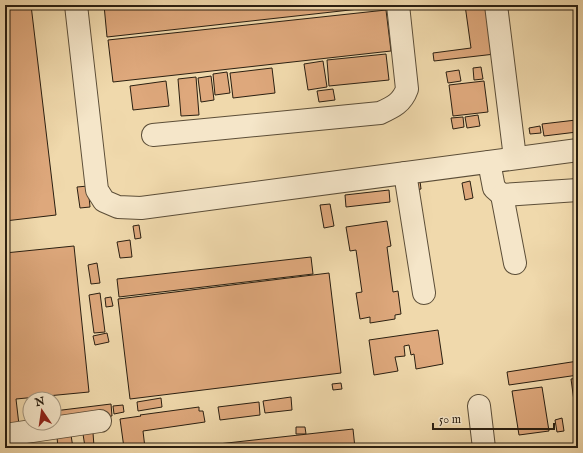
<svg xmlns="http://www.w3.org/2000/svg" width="583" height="453" viewBox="0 0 583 453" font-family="'IM FELL English',serif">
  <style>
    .building { fill: #dea87c; stroke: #2a1f11 }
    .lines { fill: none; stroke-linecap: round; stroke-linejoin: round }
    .minor-casing { stroke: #5c4e38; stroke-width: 24 }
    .minor { stroke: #f5e6c9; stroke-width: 22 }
  </style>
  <rect width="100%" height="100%" fill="#f0d9ac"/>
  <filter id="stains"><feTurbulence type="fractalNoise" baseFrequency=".005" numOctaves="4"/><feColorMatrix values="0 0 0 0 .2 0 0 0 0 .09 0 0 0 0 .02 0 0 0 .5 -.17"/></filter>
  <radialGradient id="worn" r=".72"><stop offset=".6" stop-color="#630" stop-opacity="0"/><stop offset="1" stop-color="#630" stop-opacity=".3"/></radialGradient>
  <g class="building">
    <path d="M5,5H31L56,215L5,221Z"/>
    <path d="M104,5H385L386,6L107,37Z"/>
    <path d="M465,5H489L495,54L434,61L433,53L471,48Z"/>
    <path d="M386,10L391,51L113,82L108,40Z"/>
    <path d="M386,54L389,80L329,86L327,60Z"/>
    <path d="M323,61L327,87L308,90L304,64Z"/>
    <path d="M481,67L483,79L474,80L473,68Z"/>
    <path d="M272,68L275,93L233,98L230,73Z"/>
    <path d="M459,70L461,81L448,83L446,72Z"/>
    <path d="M227,72L230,93L215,95L213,74Z"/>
    <path d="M211,76L214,100L201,102L198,78Z"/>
    <path d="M196,77L199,115L181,116L178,79Z"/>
    <path d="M166,81L169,106L133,110L130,86Z"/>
    <path d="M484,81L488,112L453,116L449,85Z"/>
    <path d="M333,89L335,100L319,102L317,91Z"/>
    <path d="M478,115L480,126L467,128L465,117Z"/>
    <path d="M463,117L464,127L453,129L451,118Z"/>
    <path d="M576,120L577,132L544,136L542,124Z"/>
    <path d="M540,126L541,133L530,134L529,128Z"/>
    <path d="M420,181L421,189L412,191L410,183Z"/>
    <path d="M470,181L473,198L465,200L462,183Z"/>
    <path d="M88,186L90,207L80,208L77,187Z"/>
    <path d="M389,190L390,202L346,207L345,195Z"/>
    <path d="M330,204L334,226L324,228L320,205Z"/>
    <path d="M387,221L391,246L387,247L393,292L398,291L401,314L395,315V319L370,323V317L360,319L356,293L362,292L356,250L350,251L346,227Z"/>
    <path d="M139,225L141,238L135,239L133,226Z"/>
    <path d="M130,240L132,257L120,258L117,242Z"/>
    <path d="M74,246L89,392L16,399L19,425L5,427V253Z"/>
    <path d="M311,257L313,274L119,297L117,279Z"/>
    <path d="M97,263L100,283L91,284L88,265Z"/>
    <path d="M329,273L341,373L130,399L118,299Z"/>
    <path d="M100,293L105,332L94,333L89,295Z"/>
    <path d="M111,297L113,306L106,307L105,298Z"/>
    <path d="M438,330L443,364L416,369L414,354L411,355L409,345L404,346L405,356L395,357L398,371L374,375L369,340Z"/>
    <path d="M107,333L109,342L95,345L93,336Z"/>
    <path d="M578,361V375L509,385L507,372Z"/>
    <path d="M578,378V401H574L571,379Z"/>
    <path d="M341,383L342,389L333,390L332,384Z"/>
    <path d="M542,387L549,431L519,435L512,391Z"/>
    <path d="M291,397L292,410L265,413L263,401Z"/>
    <path d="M161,398L162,407L138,411L137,402Z"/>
    <path d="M259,402L260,415L220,420L218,407Z"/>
    <path d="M111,404L112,416L54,423V411Z"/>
    <path d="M123,405L124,412L114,414L113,406Z"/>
    <path d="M199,407V411H203L205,422L143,431L145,448H124L120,419L141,416L140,415Z"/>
    <path d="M562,418L564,431L557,432L555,420Z"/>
    <path d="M296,427H305L306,434H296Z"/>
    <path d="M353,429L355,448H182Z"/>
    <path d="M93,433L94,446H98V448H81L85,447L83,434Z"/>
    <path d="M71,435L73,448H58L57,437Z"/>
    <path d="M115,445L116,448H100V447Z"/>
  </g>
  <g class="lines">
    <g class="minor-casing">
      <g id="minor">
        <path d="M76,5L97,190L104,201L118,207L141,208L578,150"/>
        <path d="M496,5L515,158"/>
        <path d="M153,135L380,113C393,107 402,103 407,89L398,5"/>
        <path d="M489,162L494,188L502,195L578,190"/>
        <path d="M405,173L424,293"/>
        <path d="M502,195L515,263"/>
        <path d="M479,406L484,448"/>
        <path d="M5,435L100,421"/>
      </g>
    </g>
    <use href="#minor" class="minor"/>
  </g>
  <rect width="583" height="453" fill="none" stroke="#f0d9ac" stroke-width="20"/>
  <rect x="6" y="6" width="571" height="441" fill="none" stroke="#2a1f11" stroke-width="2"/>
  <rect x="10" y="10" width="563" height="433" fill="none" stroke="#2a1f11"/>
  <g transform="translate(42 411) rotate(347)"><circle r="19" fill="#f5e6c9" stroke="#a4967f"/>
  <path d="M0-3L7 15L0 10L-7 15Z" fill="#8f2418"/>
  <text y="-6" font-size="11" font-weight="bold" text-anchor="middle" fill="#2a1f11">N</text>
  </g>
  <path d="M433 423v6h121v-6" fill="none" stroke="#2a1f11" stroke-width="2"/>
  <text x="439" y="423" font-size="12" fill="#2a1f11" stroke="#f5e6c9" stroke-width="3" paint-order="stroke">50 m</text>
  <rect width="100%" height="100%" filter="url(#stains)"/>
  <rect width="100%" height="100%" fill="url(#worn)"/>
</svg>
